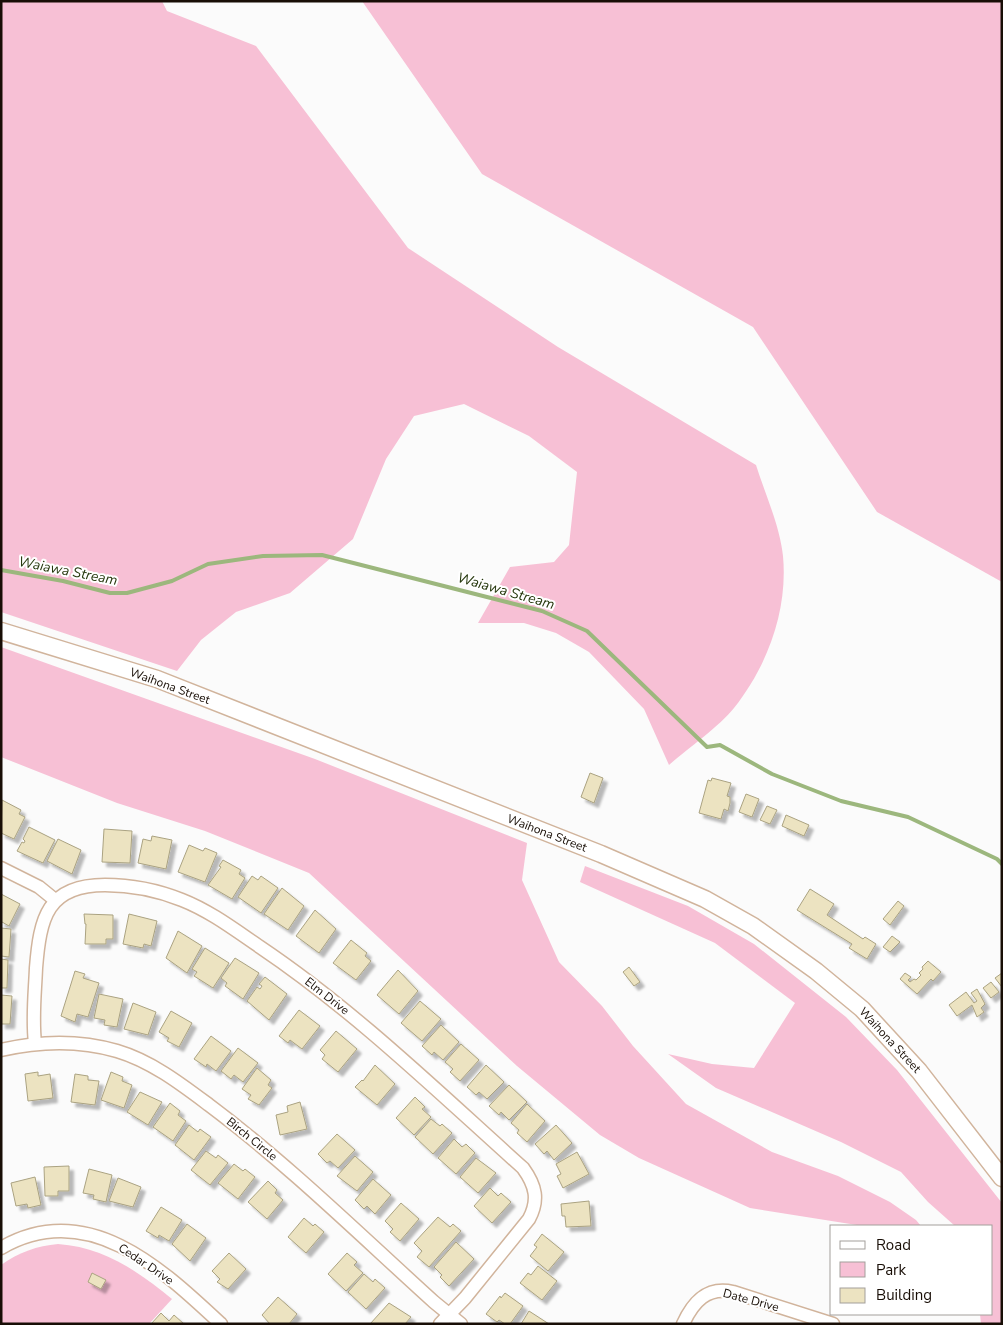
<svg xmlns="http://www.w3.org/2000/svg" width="1003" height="1325" viewBox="0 0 1003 1325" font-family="'Nunito Sans',sans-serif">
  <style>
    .green { fill: #f7c0d5 }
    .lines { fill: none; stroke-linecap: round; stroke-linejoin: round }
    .stream { stroke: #9cb77d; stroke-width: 4 }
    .building { fill: #ece3c1; stroke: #aaa281; filter: url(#shadow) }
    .minor-casing { stroke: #d1b49c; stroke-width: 15 }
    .tertiary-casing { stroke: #d1b49c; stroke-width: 19 }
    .minor { stroke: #fff; stroke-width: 12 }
    .tertiary { stroke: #fff; stroke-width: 16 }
    .labels { text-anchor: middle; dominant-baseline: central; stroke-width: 4; stroke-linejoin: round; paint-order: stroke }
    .street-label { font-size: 12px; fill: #180e06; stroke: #fff }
    .water-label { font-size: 14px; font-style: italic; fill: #25370c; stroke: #fff }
  </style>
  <defs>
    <filter id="shadow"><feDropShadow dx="4.5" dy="4.5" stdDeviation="1" flood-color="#0004"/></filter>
  </defs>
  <rect width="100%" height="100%" fill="#fbfbfb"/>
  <g class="green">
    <path d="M1,1H162L167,11L256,46L408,248L558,347L756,465C765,494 780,526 783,556C788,610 768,665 734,708C720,726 687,749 669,765L644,709L589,652L556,633L524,623H478L510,567L554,562L569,545L577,472L529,436L464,404L414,416L386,459L353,539L290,593L236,612L201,640L177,671L1,612Z"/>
    <path d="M362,1H1002V582L877,512L753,327L482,174Z"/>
    <path d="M1,647L315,759L527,843L522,880L559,962L602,1006L633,1046L686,1104L772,1152L838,1176L890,1202L916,1220L921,1226H863L750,1208L639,1158L600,1135L517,1066L309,873L205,831L117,803L1,757Z"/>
    <path d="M585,866L688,906L754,944L846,1017L897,1070L1002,1203V1324H981L980,1314H992V1226H955L928,1202L901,1172L841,1142L716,1088L668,1054L712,1064L754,1068L795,1003L715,943L580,882Z"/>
    <path d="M58,1244C103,1247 138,1271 172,1299L149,1324H1V1265C19,1252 37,1246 58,1244Z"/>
  </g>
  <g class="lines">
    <path class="stream" d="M1,570L63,581L110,593H127L172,581L208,564L263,556L322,555L542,611L587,631L707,747L720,745L772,774L841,801L908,817L997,859L1002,864"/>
  </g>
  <g class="building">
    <path d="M590,773L603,778L594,803L581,797Z"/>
    <path d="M712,778L731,783L727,796L730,797V803L728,811L724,809L721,819L699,813L708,780L711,781Z"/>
    <path d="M746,794L759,799L752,817L739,812Z"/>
    <path d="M2,800L21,810L19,814L25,817L14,839L1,833Z"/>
    <path d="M767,806L777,810L770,824L760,820Z"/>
    <path d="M786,815L809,825L804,836L782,826Z"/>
    <path d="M29,827L55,840L43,863L17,851L22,842L24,843L25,841L23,839Z"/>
    <path d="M104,829L132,831L130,863L102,862Z"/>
    <path d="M152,836L172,840L166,869L138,863L143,839L151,841Z"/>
    <path d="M58,839L81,850L72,874L47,861Z"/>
    <path d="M189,845L203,851L205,848L217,853L205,882L178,872Z"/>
    <path d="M223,860L241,870L239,874L245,878L232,899L208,885L221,867L219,866Z"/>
    <path d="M252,876L258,880L261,876L278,888L261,913L238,897Z"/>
    <path d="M282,888L304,906L288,930L264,914Z"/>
    <path d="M810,889L834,904L827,915L863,939L865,937L876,944L867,959L849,948L852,944L797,910Z"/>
    <path d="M1,894L20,904L9,926L2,922L1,924Z"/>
    <path d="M898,901L904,906L890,925L883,919Z"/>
    <path d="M315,910L336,929L319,953L296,936Z"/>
    <path d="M84,914L113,915V939H106V944H85L86,924H85Z"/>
    <path d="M129,914L157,921L151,946L144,944L143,948L123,944Z"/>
    <path d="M1,928L11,929L9,957L1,956Z"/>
    <path d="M178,931L202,946L187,973L166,958Z"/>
    <path d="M892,936L900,942L890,952L883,947Z"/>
    <path d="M351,940L367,953L365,956L371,961L356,980L333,963Z"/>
    <path d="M205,948L229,963L213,988L194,976L197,972L192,969Z"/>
    <path d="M235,958L259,973L243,999L225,986L227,983L221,978Z"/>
    <path d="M1,959L8,960L7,988H1Z"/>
    <path d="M928,961L941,972L933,981L931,979L917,994L900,979L905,973L911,977L908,980L910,982L914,979L916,980L921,975L919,973L923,969L922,967Z"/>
    <path d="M629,967L640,982L634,986L623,972Z"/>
    <path d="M398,970L418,991L399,1014L377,995Z"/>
    <path d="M75,971L85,974L83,978L99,983L88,1017L77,1014L75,1022L61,1016Z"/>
    <path d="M1002,973V987L995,978Z"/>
    <path d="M265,977L287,994L269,1020L247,1001L257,987L260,989L262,986L259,984Z"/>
    <path d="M991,982L999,992L991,998L983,988Z"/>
    <path d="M977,989L985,1004L981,1008L984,1012L977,1017L972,1005L957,1016L949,1005L966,992L974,1003L977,1001L971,993Z"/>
    <path d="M99,994L123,999L117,1027L104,1025L105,1020L94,1018Z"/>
    <path d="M1,995L12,996L10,1024H1Z"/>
    <path d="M420,1001L441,1019L422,1041L401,1023Z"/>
    <path d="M133,1003L156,1012L148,1035L124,1029Z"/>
    <path d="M299,1010L320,1026L302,1049L290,1040L288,1043L279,1036Z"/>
    <path d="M171,1011L192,1023L179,1047L167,1041L169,1038L159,1032Z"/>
    <path d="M441,1025L459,1042L443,1060L434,1052L432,1055L422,1046Z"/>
    <path d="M336,1031L357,1049L338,1072L322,1059L325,1055L320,1050Z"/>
    <path d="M211,1036L231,1051L216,1071L207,1064L206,1067L194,1059Z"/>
    <path d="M461,1044L479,1060L460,1081L450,1072L453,1069L445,1062Z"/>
    <path d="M238,1048L258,1063L243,1082L234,1075L231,1079L221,1071Z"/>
    <path d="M375,1065L395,1084L377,1105L355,1087L362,1080L363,1081Z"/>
    <path d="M486,1065L504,1082L487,1099L479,1092L476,1095L467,1087Z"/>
    <path d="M257,1068L271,1080L268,1085L272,1088L259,1105L248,1099L251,1095L242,1089Z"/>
    <path d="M38,1072V1076L50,1074L53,1098L28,1101L25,1074Z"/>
    <path d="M111,1072L123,1077L122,1081L132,1085L124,1108L101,1100Z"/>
    <path d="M75,1074L88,1076V1080L99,1081L95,1105L71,1102Z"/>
    <path d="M509,1085L527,1102L509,1120L501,1112L499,1115L489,1106Z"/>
    <path d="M140,1092L162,1102L148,1125L127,1112Z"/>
    <path d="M415,1097L425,1107L422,1109L431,1117L414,1135L396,1118Z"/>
    <path d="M300,1102L307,1129L280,1135L276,1115L288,1112L287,1106Z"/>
    <path d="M170,1103L180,1111L178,1115L186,1121L173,1141L153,1127Z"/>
    <path d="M527,1104L545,1121L527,1142L517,1133L519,1130L511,1123Z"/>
    <path d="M431,1119L440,1126L442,1124L452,1133L433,1154L415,1137Z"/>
    <path d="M189,1125L198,1132L200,1129L211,1137L194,1160L175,1145Z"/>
    <path d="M556,1125L572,1143L554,1160L547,1151L544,1154L535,1144Z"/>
    <path d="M337,1134L355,1150L338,1168L330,1161L327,1163L318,1154Z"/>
    <path d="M454,1139L462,1147L466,1144L475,1153L456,1174L438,1158Z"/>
    <path d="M206,1151L216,1158L218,1155L228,1163L210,1185L191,1170Z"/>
    <path d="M577,1152L589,1174L563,1188L557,1176L561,1174L556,1164Z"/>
    <path d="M355,1156L373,1172L357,1191L337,1176Z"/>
    <path d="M476,1158L496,1173L478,1193L460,1177Z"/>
    <path d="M234,1164L243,1171L245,1169L255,1177L238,1199L218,1183Z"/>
    <path d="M69,1166V1191H58V1196H45L44,1167Z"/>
    <path d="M89,1169L112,1175L106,1202L93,1199L94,1195L83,1193Z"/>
    <path d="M35,1177L41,1205L28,1208L27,1204L16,1206L11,1183Z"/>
    <path d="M118,1178L141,1187L133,1207L109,1201Z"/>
    <path d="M373,1179L391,1195L375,1214L367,1206L364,1209L355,1200Z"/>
    <path d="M268,1181L277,1190L275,1193L283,1200L267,1219L248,1202Z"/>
    <path d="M490,1188L498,1196L501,1193L511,1202L492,1223L474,1206Z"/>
    <path d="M589,1201L591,1226L566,1227L565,1216H562L561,1204Z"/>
    <path d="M401,1203L419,1219L400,1241L390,1232L393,1229L385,1221Z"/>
    <path d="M161,1207L182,1220L169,1241L159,1235L158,1238L146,1231Z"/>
    <path d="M438,1217L450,1227L453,1224L461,1231L429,1267L417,1257L422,1251L414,1243Z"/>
    <path d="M304,1218L313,1226L315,1224L324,1232L306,1253L288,1237Z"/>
    <path d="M187,1224L206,1238L190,1261L172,1244Z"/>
    <path d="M542,1234L564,1252L548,1271L530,1256L537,1247L534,1245Z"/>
    <path d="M456,1242L474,1259L449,1286L440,1277L442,1275L434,1267Z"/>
    <path d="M229,1253L246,1269L228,1289L217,1282L220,1279L212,1271Z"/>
    <path d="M347,1253L357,1262L354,1265L363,1273L346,1291L328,1274Z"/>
    <path d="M538,1266L557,1281L542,1300L520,1283L528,1273L531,1275Z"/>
    <path d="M92,1273L106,1280L101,1289L88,1282Z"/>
    <path d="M364,1274L373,1282L375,1279L385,1288L366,1309L348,1292Z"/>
    <path d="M505,1293L523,1306L510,1324H505L499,1320L497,1322L486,1314L500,1296L501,1298Z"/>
    <path d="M278,1297L297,1314L289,1324H270L262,1315Z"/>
    <path d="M389,1303L411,1317L405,1324H370Z"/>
    <path d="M529,1311L549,1324H521Z"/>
    <path d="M161,1313L169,1321L174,1315L184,1324H151Z"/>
  </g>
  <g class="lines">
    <g class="minor-casing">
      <g id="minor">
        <path d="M1,868L39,887L55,900"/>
        <path d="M35,1043C32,1018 35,993 36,968C40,918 47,885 105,885C132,885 157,890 182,900C210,911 235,930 260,947C355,1011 437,1091 523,1168C536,1186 539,1200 529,1219L465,1298L440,1324"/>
        <path d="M1,1050C40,1041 79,1040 117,1051C151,1061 181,1084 209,1105C289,1165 360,1235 434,1302L461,1324"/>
        <path d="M1,1248C87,1198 161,1268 221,1324"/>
        <path d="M683,1324C693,1302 707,1286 733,1292L833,1324"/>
      </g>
    </g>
    <g class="tertiary-casing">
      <path id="tertiary" d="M1,631L157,679L601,854L705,899L753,926L816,971L862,1009L919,1071L1002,1178"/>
    </g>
    <use href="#minor" class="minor"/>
    <use href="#tertiary" class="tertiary"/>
  </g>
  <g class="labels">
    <g class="street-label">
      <text transform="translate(170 686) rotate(20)">Waihona Street</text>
      <text transform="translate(547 833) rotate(21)">Waihona Street</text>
      <text transform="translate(327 996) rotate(38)">Elm Drive</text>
      <text transform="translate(890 1040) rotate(47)">Waihona Street</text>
      <text transform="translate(252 1139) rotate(39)">Birch Circle</text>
      <text transform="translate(146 1264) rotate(34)">Cedar Drive</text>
      <text transform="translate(751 1300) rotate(15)">Date Drive</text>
    </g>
    <g class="water-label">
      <text transform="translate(68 571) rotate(11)">Waiawa Stream</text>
      <text transform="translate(506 591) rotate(16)">Waiawa Stream</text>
    </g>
  </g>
  <rect width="1003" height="1325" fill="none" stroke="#180e06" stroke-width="5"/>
  <rect x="830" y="1225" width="162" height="90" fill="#ffffff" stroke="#a39f9b"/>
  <rect x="840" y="1241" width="25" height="8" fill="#ffffff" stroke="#a39f9b"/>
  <text x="876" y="1250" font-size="15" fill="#180e06">Road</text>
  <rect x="840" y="1262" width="25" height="15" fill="#f7c0d5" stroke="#a39f9b"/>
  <text x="876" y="1275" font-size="15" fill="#180e06">Park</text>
  <rect x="840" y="1288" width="25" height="15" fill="#ece3c1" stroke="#a39f9b"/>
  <text x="876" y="1300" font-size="15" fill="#180e06">Building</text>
</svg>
